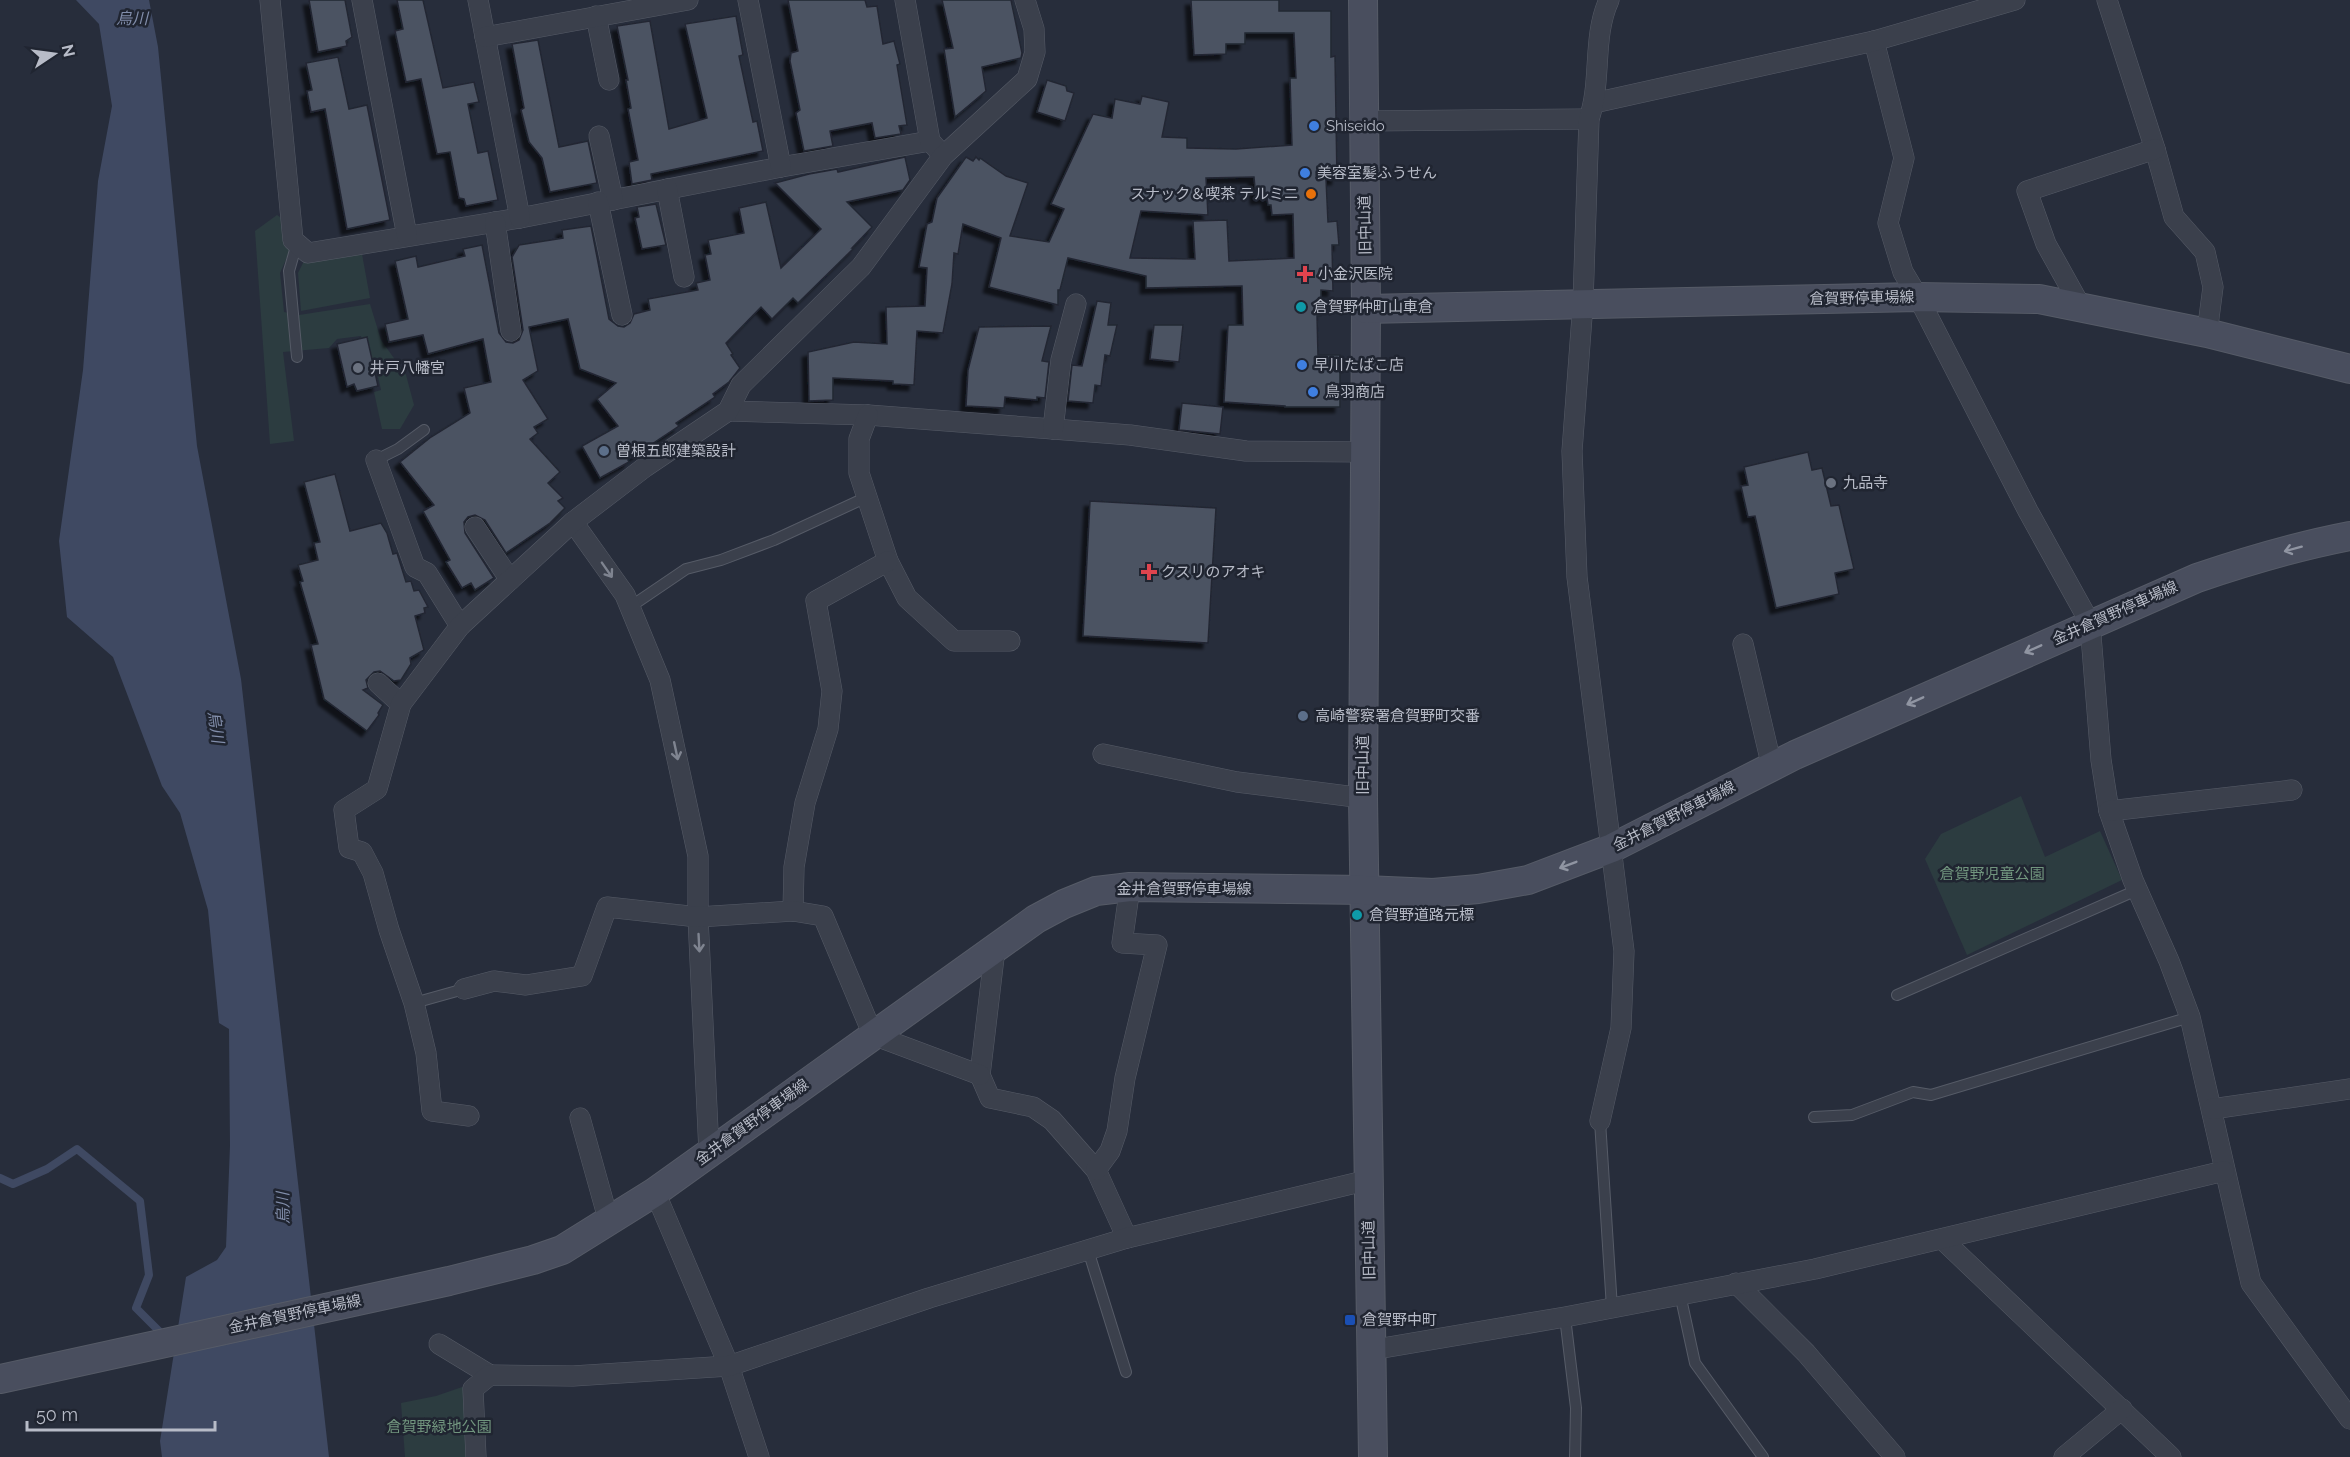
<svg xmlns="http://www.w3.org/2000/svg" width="2350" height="1457" viewBox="0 0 2350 1457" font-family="Raleway,'Noto Sans JP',sans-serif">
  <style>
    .green { fill: #2c3c40 }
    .water { fill: #3f4962 }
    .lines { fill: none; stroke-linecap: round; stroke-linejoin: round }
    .stream { stroke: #3f4962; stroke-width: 8 }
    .building { fill: #4c5262; stroke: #222733; stroke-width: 1.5; fill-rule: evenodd; filter: url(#shadow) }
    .lane-casing { stroke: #565b67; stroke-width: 12 }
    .street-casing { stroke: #565b67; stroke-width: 21 }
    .secondary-casing { stroke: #565b67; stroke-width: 30 }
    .lane { stroke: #3b404c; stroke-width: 10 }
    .street { stroke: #3b404c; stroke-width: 20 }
    .secondary { stroke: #494e5e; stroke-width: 28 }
    .oneway { stroke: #9095a2 }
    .oneway2 { stroke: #7f8490 }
    .shop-dot { fill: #3f7fe0; stroke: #202531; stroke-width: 2 }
    .food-dot { fill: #e8710a; stroke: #202531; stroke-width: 2 }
    .health-dot { fill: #e0444e; stroke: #202531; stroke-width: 2 }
    .culture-dot { fill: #0f9aa8; stroke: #202531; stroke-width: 2 }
    .worship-dot { fill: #6b7280; stroke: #202531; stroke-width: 2 }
    .service-dot { fill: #5c6f8a; stroke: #202531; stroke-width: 2 }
    .transit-dot { fill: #1a4fb4; stroke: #202531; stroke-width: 2 }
    .labels { text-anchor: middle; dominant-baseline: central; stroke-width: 5; stroke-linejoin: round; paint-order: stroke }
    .poi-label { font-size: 15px; fill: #b7bbc7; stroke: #202531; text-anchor: start }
    .street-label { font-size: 15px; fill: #b7bbc7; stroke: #202531 }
    .park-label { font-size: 15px; fill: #71957e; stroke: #202531 }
    .water-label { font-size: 16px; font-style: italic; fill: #828eab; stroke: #202531 }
  </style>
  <defs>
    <filter id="shadow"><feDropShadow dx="-5.5" dy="5.5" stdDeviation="1.5" flood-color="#0009"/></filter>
  </defs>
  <rect width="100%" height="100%" fill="#272d3b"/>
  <g class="green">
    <path d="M277,215L284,220L291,248L280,273L284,312L299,315L370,304L381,340L406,375L414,405L400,429H382L374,392L381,390L374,359H366L361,336L337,339L329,348L283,352L294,441L270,444L255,231Z"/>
    <path d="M362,254L370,298L301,311L298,273L304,261Z"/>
    <path d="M2021,796L2045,857L2100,831L2122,880L1967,955L1925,859L1941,834Z"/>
    <path d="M468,1385L470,1457H405L401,1403L436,1396Z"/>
  </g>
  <path class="water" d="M76,0H149L158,47L197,446L241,679L329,1457H162L160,1441L186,1277L217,1260L226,1247L230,1146L229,1029L219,1023L208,910L180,813L162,786L113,657L67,617L59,541L83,370L98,181L112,106L99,24Z"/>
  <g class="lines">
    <path class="stream" d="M0,1178L13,1184L47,1169L77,1149L140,1201L149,1275L136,1308L165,1337"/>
  </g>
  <g class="building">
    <path d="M309,0H345L352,37L346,41L347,46L318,52Z"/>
    <path d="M397,0H423L443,88L474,82L479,102L468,104L478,153L488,151L498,200L466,206L464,199L459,198L450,152L437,154L421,79L406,82L395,31L403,29Z"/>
    <path d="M788,0H865L867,7L877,6L883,44L894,41L900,64L897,65L907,125L899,126L901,134L875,138L872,123L830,131L833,146L804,151L796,113L800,110L790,61L791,53L798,51Z"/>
    <path d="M942,0H1011L1022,53L1021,58L982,67L986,91L955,117L944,49L953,48Z"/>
    <path d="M1191,0H1279V11H1331V57L1335,56L1337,179H1326L1328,222L1337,221L1339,245H1332L1333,291L1321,290V316H1317L1318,355H1340V407H1285V406L1224,402L1228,325H1243L1242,286L1146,288V276L1068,258L1060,290H1058V305L989,287L1001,238L963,224L958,254L954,253L952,284L943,333L917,331L914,385L893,384V381L833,378V400L809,401L808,352L854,342L887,344L886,307L925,306L927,268L919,267L927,224L932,222L937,198L966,157L973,161L976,157L979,160L980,158L1006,176L1028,183L1010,236L1049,242L1064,209L1051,204L1093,114L1112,118L1115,99L1140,104L1142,96L1169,102L1162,137L1187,138V148L1236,149L1292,145L1290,78H1296L1294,33H1245V44H1226V54L1194,55ZM1254,177L1256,199L1267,198L1268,205H1271L1272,215L1293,214L1294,258L1229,261L1227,220L1193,221L1195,259L1130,258L1141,211L1208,215L1206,178Z"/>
    <path d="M736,16L743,55L739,56L753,122L757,121L763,151L651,174L652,180L632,184L629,162L638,160L628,109L631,108L626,80H628L617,26L650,21L669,129L707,118L685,24Z"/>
    <path d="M538,40L559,147L588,141L597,183L550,192L542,158L529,142L521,110L524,108L512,44Z"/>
    <path d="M338,57L349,109L367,105L390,220L347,229L325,109L311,112L307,91L312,90L306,63Z"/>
    <path d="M1047,80L1066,86L1067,91L1074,93L1065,121L1037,112Z"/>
    <path d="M905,157L910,180L903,190L847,202L872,227L852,248H854L798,303L793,298L772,319L761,307L726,343L733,354L731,355L740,368L729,382L713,394L715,397L676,423L679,426L628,460L629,462L600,478L582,446L618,426L597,399L616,383L580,369L568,319L529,327L538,371L523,380L548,419L534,427L538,433L530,439L560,472L548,483L563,498L558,501L565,508L550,523L506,553L485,520L475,515L468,517L464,522L465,533L494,578L475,590L471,583L462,588L446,562L450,560L423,511L434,505L400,462L431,437L470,413L464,388L491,382L483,339L428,354L423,335L389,342L385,324L408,319L395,261L416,256L418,267L465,256L463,249L482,245L499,333L506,342L513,343L519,340L523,330L512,257L519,245L563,238L562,230L591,226L609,319L618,326L624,327L630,323L634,314L650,310L648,299L698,290L696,283L710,280L705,255L711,254L708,240L744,233L739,208L766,202L781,268L821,229L775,183L809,174L837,169L838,172Z"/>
    <path d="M656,204L666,245L642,249L635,218L639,217L637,207Z"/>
    <path d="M1097,301L1111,303L1108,325H1117L1110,356L1105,355L1101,386L1095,385L1093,403L1068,401L1072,365L1082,366Z"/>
    <path d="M1154,325H1183L1179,362L1150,359Z"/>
    <path d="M1051,326L1042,361L1049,362L1045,398L1037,397V400L1005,397L1004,408L966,406L968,370L979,327Z"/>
    <path d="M367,337L378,386L357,391L354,384L347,387L337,344Z"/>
    <path d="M1182,403L1223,407L1220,434L1179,430Z"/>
    <path d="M1808,452L1812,470L1822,468L1831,506L1839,505L1854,569L1835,573L1839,594L1776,608L1755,516L1748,517L1741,486L1748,485L1744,467Z"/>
    <path d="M335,474L350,531L381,523L387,533L393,554L397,553L406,582L411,581L414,591L419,590L428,607L424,608L425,613L415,616L424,650L410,658L411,664L401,680L394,681L380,671L374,672L366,680L368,688L363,690L383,705L378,713L379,715L367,731L324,699L311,645L318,644L300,582L303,581L298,565L318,560L314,543L320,542L304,482Z"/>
    <path d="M1090,501L1216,508L1208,643L1083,636Z"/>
  </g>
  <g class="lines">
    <g class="lane-casing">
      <g id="lane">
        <path d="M297,357L289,271L297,243"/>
        <path d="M376,460L398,449L424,430"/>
        <path d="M630,607L686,569L721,560L774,540L867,497"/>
        <path d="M1897,995L2137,890"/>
        <path d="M414,1003L464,989"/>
        <path d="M1814,1117L1852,1115L1913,1092L1931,1095L2190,1017"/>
        <path d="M1600,1121L1612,1308"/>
        <path d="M1088,1250L1126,1372"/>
        <path d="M1680,1294L1695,1363L1763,1457"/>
        <path d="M1565,1317L1576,1408L1575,1457"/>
      </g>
    </g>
    <g class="street-casing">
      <g id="street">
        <path d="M270,0L293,240L308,253L520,218L781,167L930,141"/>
        <path d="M362,0L407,236"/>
        <path d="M478,0L520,218"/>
        <path d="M748,0L781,167"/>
        <path d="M905,0L930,141L939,151"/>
        <path d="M2107,0L2155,149L2174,217L2205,252L2213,287L2207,333"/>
        <path d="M596,16L609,80"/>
        <path d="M485,37L688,0"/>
        <path d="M1874,41L1904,158L1888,223L1903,272L1918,297L2028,511L2090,623L2101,760L2109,811L2133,880L2169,961L2190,1017L2251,1283L2350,1419"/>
        <path d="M1594,103L1874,41L2015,0"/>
        <path d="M1363,121L1589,119"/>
        <path d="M599,136L613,200"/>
        <path d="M667,189L684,277"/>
        <path d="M598,202L622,315"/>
        <path d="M495,222L511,331"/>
        <path d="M2081,307L2046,244L2027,191L2155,149"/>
        <path d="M728,411L868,415L1053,429L1130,435L1246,451L1366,452"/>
        <path d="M868,415L859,439V473L888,561L907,598L954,641H1010"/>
        <path d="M1053,429L1061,360L1076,304"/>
        <path d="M376,460L415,567L427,573L460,626"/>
        <path d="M573,522L625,595L660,680L698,856V917L709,1152"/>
        <path d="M475,527L510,580"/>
        <path d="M1743,644L1772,767"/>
        <path d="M378,683L401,704"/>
        <path d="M1103,754L1237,782L1363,798"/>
        <path d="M2109,811L2292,790"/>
        <path d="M793,911L794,867L805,803L828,729L832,691L816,601L888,561"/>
        <path d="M995,949L980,1075L990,1098L1033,1107L1052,1120L1096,1170L1127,1238"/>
        <path d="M464,989L494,981L526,985L582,976L607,907L698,917L793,911L823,916L873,1035L980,1075"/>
        <path d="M2212,1109L2350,1089"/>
        <path d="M469,1116L432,1111L426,1053L414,1003L389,930L373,873L362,852L349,848L344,810L377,789L401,704L460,626L573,522L645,467L728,411L741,385L861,267L943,156L1027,79L1035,52L1034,29L1025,0"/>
        <path d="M580,1118L609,1222"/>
        <path d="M1600,1121L1621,1028L1624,951L1577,577L1572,451L1583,303L1589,119C1602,81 1592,37 1609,0"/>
        <path d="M1096,1170L1110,1151L1117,1131L1125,1078L1157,945L1122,943L1130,887"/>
        <path d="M655,1192L729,1366L759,1457"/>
        <path d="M1942,1239L2171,1457"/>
        <path d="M1736,1283L1806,1353L1895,1457"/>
        <path d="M439,1344L490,1375"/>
        <path d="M1371,1350L1565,1317L1815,1269L2224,1171"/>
        <path d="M476,1457L473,1389L490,1375L573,1376L729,1366L929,1298L1127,1238L1368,1180"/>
        <path d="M2064,1457L2122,1409"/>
      </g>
    </g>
    <g class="secondary-casing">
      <g id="secondary">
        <path d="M1363,0L1366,309L1363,798L1373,1457"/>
        <path d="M1366,309L1918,297L2039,299L2207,333L2350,369"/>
        <path d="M0,1379L449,1281L533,1260L562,1250L655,1192L1036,919L1064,904L1096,891L1130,887L1365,890L1433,893L1478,889L1528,880L1612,848L1795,755L2197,578C2247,561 2298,546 2350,536"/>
      </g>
    </g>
    <use href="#lane" class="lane"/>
    <use href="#street" class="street"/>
    <use href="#secondary" class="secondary"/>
  </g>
  <defs><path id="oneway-shaft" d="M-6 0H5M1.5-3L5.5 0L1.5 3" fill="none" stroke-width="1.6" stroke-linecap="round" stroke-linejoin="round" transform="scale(1.5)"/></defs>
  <g class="oneway">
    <use href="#oneway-shaft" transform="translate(2293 549) rotate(165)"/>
    <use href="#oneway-shaft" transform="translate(2033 649) rotate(156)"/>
    <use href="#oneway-shaft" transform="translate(1915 701) rotate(156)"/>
    <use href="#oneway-shaft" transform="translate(1568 865) rotate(159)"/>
  </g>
  <g class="oneway2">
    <use href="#oneway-shaft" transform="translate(607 570) rotate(55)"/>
    <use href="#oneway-shaft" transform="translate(676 751) rotate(78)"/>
    <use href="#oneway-shaft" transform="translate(699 943) rotate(87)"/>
  </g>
  <g class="shop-dot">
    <circle cx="1314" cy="126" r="6"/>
    <circle cx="1305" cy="173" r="6"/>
    <circle cx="1302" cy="365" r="6"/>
    <circle cx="1313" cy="392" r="6"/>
  </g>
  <circle class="food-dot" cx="1311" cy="194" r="6"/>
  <g class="health-dot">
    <path d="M1302 265h6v6h6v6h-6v6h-6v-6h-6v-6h6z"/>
    <path d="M1146 563h6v6h6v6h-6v6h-6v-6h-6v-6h6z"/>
  </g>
  <g class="culture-dot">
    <circle cx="1301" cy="307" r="6"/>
    <circle cx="1357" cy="915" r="6"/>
  </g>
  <g class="worship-dot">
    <circle cx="358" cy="368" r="6"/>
    <circle cx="1831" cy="483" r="6"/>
  </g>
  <g class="service-dot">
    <circle cx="604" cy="451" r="6"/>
    <circle cx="1303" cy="716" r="6"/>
  </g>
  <rect class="transit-dot" x="1344" y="1314" width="12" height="12" rx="3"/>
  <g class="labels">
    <g class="poi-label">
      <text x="1326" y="126">Shiseido</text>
      <text x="1317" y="173">美容室髪ふうせん</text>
      <text x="1299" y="194" text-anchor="end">スナック＆喫茶 テルミニ</text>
      <text x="1318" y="274">小金沢医院</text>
      <text x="1313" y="307">倉賀野仲町山車倉</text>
      <text x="1314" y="365">早川たばこ店</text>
      <text x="370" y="368">井戸八幡宮</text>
      <text x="1325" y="392">鳥羽商店</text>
      <text x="616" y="451">曽根五郎建築設計</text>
      <text x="1843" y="483">九品寺</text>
      <text x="1161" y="572">クスリのアオキ</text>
      <text x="1315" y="716">高崎警察署倉賀野町交番</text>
      <text x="1369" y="915">倉賀野道路元標</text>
      <text x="1362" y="1320">倉賀野中町</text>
    </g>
    <g class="street-label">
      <text transform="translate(1365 225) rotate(-91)">旧中山道</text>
      <text transform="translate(1862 298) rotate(-1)">倉賀野停車場線</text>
      <text transform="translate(2115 613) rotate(-24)">金井倉賀野停車場線</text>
      <text transform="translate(1363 765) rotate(-90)">旧中山道</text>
      <text transform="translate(1674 816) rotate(-27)">金井倉賀野停車場線</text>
      <text x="1184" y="889">金井倉賀野停車場線</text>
      <text transform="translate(752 1122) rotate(-36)">金井倉賀野停車場線</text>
      <text transform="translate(1369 1250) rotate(-91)">旧中山道</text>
      <text transform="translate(295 1314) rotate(-12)">金井倉賀野停車場線</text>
    </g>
    <g class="park-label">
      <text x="1992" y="874">倉賀野児童公園</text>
      <text x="439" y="1427">倉賀野緑地公園</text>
    </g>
    <g class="water-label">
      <text x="132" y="18">烏川</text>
      <text transform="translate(216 727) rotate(82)">烏川</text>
      <text transform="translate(283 1208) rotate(-91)">烏川</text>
    </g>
  </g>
  <g transform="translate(54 54) rotate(77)" stroke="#202531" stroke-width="4.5" paint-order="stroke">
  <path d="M0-4.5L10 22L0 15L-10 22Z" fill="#b7bbc7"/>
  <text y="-9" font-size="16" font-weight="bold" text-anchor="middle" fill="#b7bbc7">N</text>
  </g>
  <path d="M27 1421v9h188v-9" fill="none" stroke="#b7bbc7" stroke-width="3"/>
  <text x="36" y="1421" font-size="18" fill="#b7bbc7" stroke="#202531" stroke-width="4.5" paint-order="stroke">50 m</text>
</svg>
